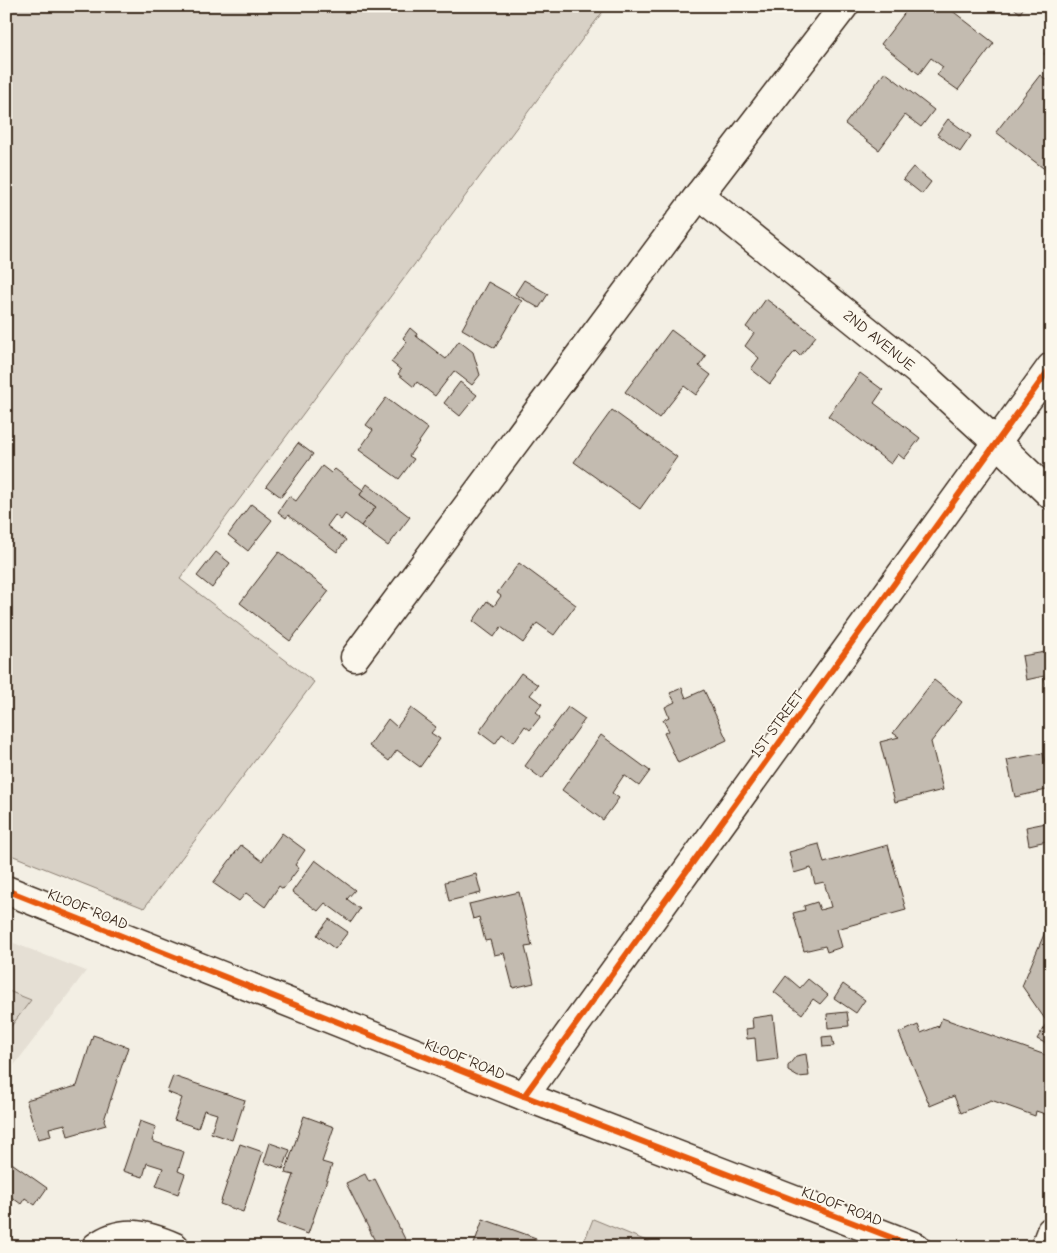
<svg xmlns="http://www.w3.org/2000/svg" width="1057" height="1253" viewBox="0 0 1057 1253" font-family="'Comic Neue',sans-serif">
  <style>
    .built { fill: #e5dfd4 }
    .green { fill: #d8d1c6; stroke: #8a7e72 }
    .building { fill: #c3bbb0; stroke: #3b2a1e }
    .lines { fill: none; stroke-linecap: round; stroke-linejoin: round }
    .minor-casing { stroke: #3b2a1e; stroke-width: 31 }
    .minor { stroke: #fbf7ec; stroke-width: 28 }
    .cycleway-casing { stroke: #fbf7ec; stroke-width: 9 }
    .cycleway { stroke: #e8590c; stroke-width: 6 }
    .labels { text-anchor: middle; dominant-baseline: central; stroke-width: 4; stroke-linejoin: round; paint-order: stroke }
    .street-label { font-size: 15px; fill: #3b2a1e; stroke: #fbf7ec }
  </style>
  <rect width="100%" height="100%" fill="#f3efe4"/>
  <filter id="ink" filterUnits="userSpaceOnUse"><feTurbulence type="fractalNoise" baseFrequency=".02" numOctaves="2"/><feDisplacementMap in="SourceGraphic" scale="10" xChannelSelector="R" yChannelSelector="G"/><feConvolveMatrix kernelMatrix="1 2 1 2 8 2 1 2 1" color-interpolation-filters="sRGB"/></filter>
  <g filter="url(#ink)">
    <path class="built" d="M6,940L86,971L6,1076Z"/>
    <g class="green">
      <path d="M6,6H607L180,579L314,682L144,908L6,853Z"/>
      <path d="M6,990L31,1000L6,1033Z"/>
      <path d="M593,1219L661,1247H582Z"/>
    </g>
    <g class="building">
      <path d="M910,6H946L994,43L958,90L937,75L943,67L931,58L919,74L881,44Z"/>
      <path d="M1011,6H1025L1020,13Z"/>
      <path d="M1051,45V59L1044,54Z"/>
      <path d="M885,72L934,110L921,127L905,115L879,150L845,124Z"/>
      <path d="M1040,75L1051,83V174L996,132Z"/>
      <path d="M948,119L971,136L960,152L937,134Z"/>
      <path d="M913,167L931,182L922,194L903,179Z"/>
      <path d="M524,280L548,294L539,308L515,294Z"/>
      <path d="M488,282L522,301L495,348L462,329Z"/>
      <path d="M766,299L816,336L800,356L795,351L770,384L751,369L759,358L745,346L754,333L746,327Z"/>
      <path d="M410,328L417,334L416,336L446,359L459,341L473,352L480,375L472,385L454,371L435,396L417,382L414,387L398,374L401,370L391,362L407,342L403,338Z"/>
      <path d="M671,330L706,356L699,366L711,375L696,395L684,386L659,418L625,392Z"/>
      <path d="M860,373L883,390L874,403L920,438L904,459L898,454L891,464L828,416Z"/>
      <path d="M460,382L477,395L460,416L444,403Z"/>
      <path d="M386,398L428,429L409,456L414,459L399,479L359,450L373,430L366,425Z"/>
      <path d="M612,410L677,457L640,509L574,462Z"/>
      <path d="M298,443L313,454L281,497L266,486Z"/>
      <path d="M322,466L331,473L335,469L363,490L360,495L376,507L361,526L345,514L341,520L335,515L327,526L346,540L337,552L288,515L286,518L278,512L289,496L296,501Z"/>
      <path d="M367,484L410,517L388,546L361,526L376,507L360,495Z"/>
      <path d="M251,504L272,520L248,551L228,535Z"/>
      <path d="M216,552L230,563L212,588L197,576Z"/>
      <path d="M279,552L329,591L290,641L240,603Z"/>
      <path d="M519,563L576,605L554,635L537,623L523,643L501,627L494,637L473,621L487,601L494,606L501,596L497,593Z"/>
      <path d="M1051,651V709H1050L1044,676L1026,680L1022,656Z"/>
      <path d="M521,673L538,685L530,695L542,704L536,712L541,716L530,730L525,726L514,742L502,734L495,744L479,732Z"/>
      <path d="M934,680L962,702L931,742L943,790L895,802L880,742L899,737L893,733Z"/>
      <path d="M682,688L686,698L704,690L727,740L678,763L664,733L669,731L663,720L669,717L665,707L675,702L670,693Z"/>
      <path d="M568,707L585,719L542,779L525,766Z"/>
      <path d="M411,708L436,727L431,733L440,739L420,767L397,750L389,761L369,746L388,719L397,727Z"/>
      <path d="M601,735L650,771L639,786L624,775L612,793L619,798L603,820L562,790Z"/>
      <path d="M1043,753L1051,789L1015,797L1007,760Z"/>
      <path d="M1051,822V840L1029,845L1026,827Z"/>
      <path d="M282,833L305,850L295,865L299,868L283,889L279,886L265,907L246,893L239,901L213,883L241,845L262,861Z"/>
      <path d="M819,844L824,863L888,845L906,910L837,929L842,947L827,952L825,946L804,951L793,913L805,910L804,906L817,902L820,910L831,907L824,882L815,884L811,868L794,873L789,852Z"/>
      <path d="M315,860L355,890L347,899L360,909L351,922L325,903L318,911L292,892Z"/>
      <path d="M476,874L481,893L449,901L445,882Z"/>
      <path d="M519,892L532,946L525,947L534,983L513,988L504,953L494,955L490,940L485,941L479,917L473,919L469,904Z"/>
      <path d="M1051,918V1046L1037,1039L1047,1022L1022,986Z"/>
      <path d="M329,919L348,932L335,949L317,935Z"/>
      <path d="M786,976L800,988L808,979L828,995L820,1004L813,999L802,1014L774,992Z"/>
      <path d="M843,984L865,1000L856,1013L834,998Z"/>
      <path d="M847,1012L849,1026L828,1028L827,1014Z"/>
      <path d="M773,1015L778,1059L757,1062L755,1038L747,1039L746,1029L753,1028L752,1018Z"/>
      <path d="M942,1018L1051,1057V1069L1044,1088L1051,1091V1116L1036,1111L1035,1116L991,1100L961,1113L954,1096L930,1106L899,1033L918,1025L921,1033L938,1026V1028Z"/>
      <path d="M93,1035L128,1047L104,1120L106,1125L68,1136L65,1124L49,1128L51,1136L38,1139L26,1100L77,1086Z"/>
      <path d="M832,1036L834,1046L823,1047L822,1037Z"/>
      <path d="M806,1054L809,1076L798,1077L788,1071V1066L796,1056Z"/>
      <path d="M173,1076L245,1100L232,1140L211,1133L217,1114L204,1110L198,1128L174,1120L182,1098L167,1092Z"/>
      <path d="M304,1116L334,1127L322,1162L332,1165L308,1234L277,1223L294,1175L285,1173Z"/>
      <path d="M140,1121L156,1127L152,1141L184,1152L178,1171L185,1174L178,1194L156,1186L163,1168L147,1163L143,1177L123,1171Z"/>
      <path d="M270,1143L290,1150L283,1169L264,1162Z"/>
      <path d="M240,1144L263,1152L243,1212L220,1204Z"/>
      <path d="M6,1159L47,1188L35,1205L25,1198L21,1204L6,1193Z"/>
      <path d="M365,1174L369,1182L375,1179L409,1247H378L346,1183Z"/>
      <path d="M483,1219L536,1238L533,1247H473Z"/>
    </g>
    <g class="lines">
      <g class="minor-casing">
        <g id="minor">
          <path d="M699,195L925,377L996,442L1051,495"/>
          <path d="M355,657L699,195L844,6"/>
          <path d="M6,890L524,1096L916,1247"/>
          <path d="M524,1096L1051,367"/>
          <path d="M96,1247C123,1227 147,1235 175,1247"/>
          <path d="M1045,1247L1051,1231"/>
        </g>
      </g>
      <use href="#minor" class="minor"/>
      <g class="cycleway-casing">
        <g id="cycleway">
          <path d="M6,890L524,1096L916,1247"/>
          <path d="M524,1096L1051,367"/>
        </g>
      </g>
      <use href="#cycleway" class="cycleway"/>
    </g>
  </g>
  <g class="labels">
    <g class="street-label">
      <text transform="translate(879 340) rotate(39)">2ND AVENUE</text>
      <text transform="translate(777 724) rotate(-54)">1ST STREET</text>
      <text transform="translate(88 909) rotate(22)">KLOOF ROAD</text>
      <text transform="translate(465 1059) rotate(22)">KLOOF ROAD</text>
      <text transform="translate(842 1206) rotate(21)">KLOOF ROAD</text>
    </g>
  </g>
  <rect width="1057" height="1253" fill="none" stroke="#fbf7ec" stroke-width="25"/>
  <rect x="12" y="12" width="1032" height="1228" fill="none" stroke="#3b2a1e" stroke-width="2" filter="url(#ink)"/>
</svg>
